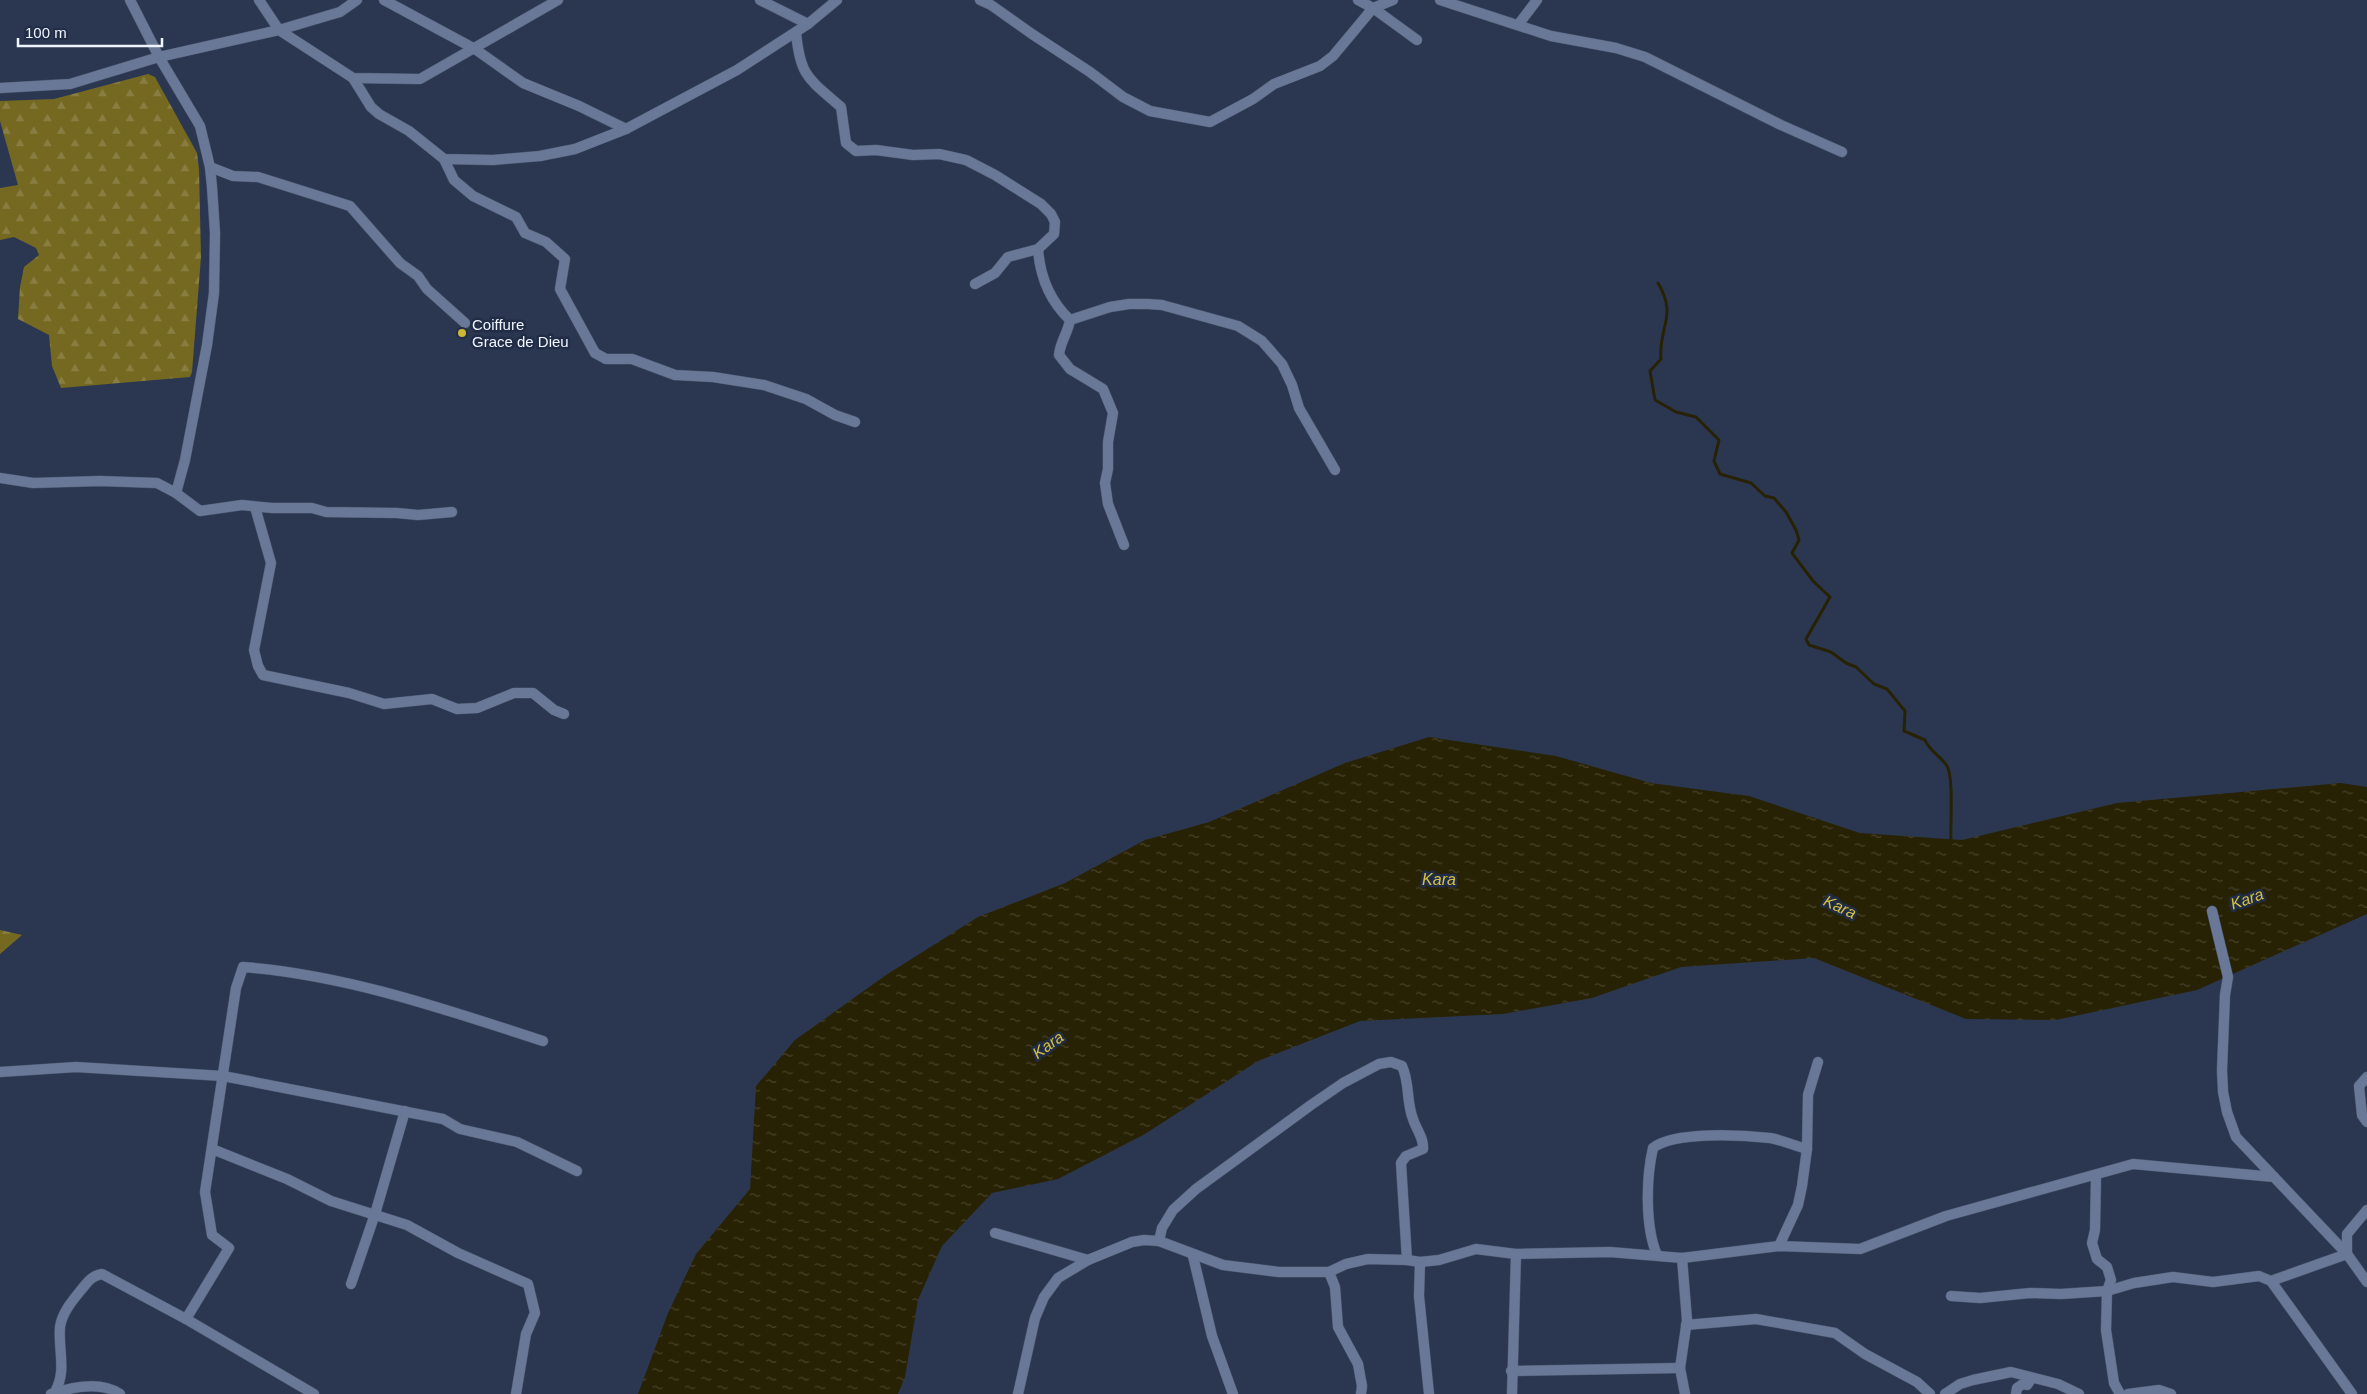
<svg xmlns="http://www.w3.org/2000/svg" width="2367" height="1394" viewBox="0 0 2367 1394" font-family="Arial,sans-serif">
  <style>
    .forest { fill: url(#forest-firs) }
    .water { fill: url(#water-ripples) }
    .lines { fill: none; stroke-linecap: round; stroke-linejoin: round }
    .stream { stroke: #282205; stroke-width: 3 }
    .minor-casing { stroke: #4a556d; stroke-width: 11 }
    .minor { stroke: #697897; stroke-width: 10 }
    .poi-dot { fill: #cfb837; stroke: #212d46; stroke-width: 2 }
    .labels { text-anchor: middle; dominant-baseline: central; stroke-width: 5; stroke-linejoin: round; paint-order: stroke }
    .poi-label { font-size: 15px; fill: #eff4ff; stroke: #212d46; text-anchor: start }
    .water-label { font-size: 16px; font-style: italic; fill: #d7c041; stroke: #212d46 }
  </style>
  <defs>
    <pattern id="forest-firs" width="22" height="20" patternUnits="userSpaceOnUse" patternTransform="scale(1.25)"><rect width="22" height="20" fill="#756820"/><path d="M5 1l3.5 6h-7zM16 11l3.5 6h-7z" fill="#897e41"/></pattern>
    <pattern id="water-ripples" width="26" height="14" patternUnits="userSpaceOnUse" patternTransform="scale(1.25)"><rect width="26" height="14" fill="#282205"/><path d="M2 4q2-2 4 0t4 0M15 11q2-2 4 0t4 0" fill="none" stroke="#48432a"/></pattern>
  </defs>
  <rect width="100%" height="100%" fill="#2b3751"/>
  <g class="forest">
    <path d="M148,74L155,77L197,153L199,169L201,257L192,372L190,377L61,388L52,366L49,335L18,319L20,287L24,267L39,255L36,248L14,237L0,240V188L18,185L0,121V101L54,99Z"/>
    <path d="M0,930L22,935L0,954Z"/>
  </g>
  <path class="water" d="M1429,737L1556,756L1651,783L1749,796L1860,833L1962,840L2117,803L2341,783L2367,787V914L2197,990L2056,1020L1966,1019L1814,958L1681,967L1592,998L1503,1014L1360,1021L1258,1061L1145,1134L1058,1179L992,1193L942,1246L918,1300L905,1377L898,1394H638L668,1313L696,1254L750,1189L756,1086L795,1040L886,975L978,917L1065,883L1145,840L1209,822L1345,763Z"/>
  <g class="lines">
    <path class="stream" d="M1658,283C1678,316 1658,328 1661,359L1650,371L1655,400L1676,412L1696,417L1719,440L1714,461L1720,474L1751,483L1765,496L1774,498L1786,512L1796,530L1799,540L1792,553L1813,581L1830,597L1806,639L1809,645L1831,652L1846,663L1856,667L1874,684L1887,689L1905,711L1904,731L1925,740C1930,752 1941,756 1947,766C1954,778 1950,827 1951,843"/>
    <g class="minor-casing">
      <g id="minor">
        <path d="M130,0L159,57L200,126L210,167L212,187L215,233L214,293L207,345L185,460L176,493"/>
        <path d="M259,0L279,30L353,78L420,79L558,0"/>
        <path d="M384,0L475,49L523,83L579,106L626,129"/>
        <path d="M760,0L808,24"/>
        <path d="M980,0L991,5L1032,34L1090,72L1123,97L1150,111L1210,122L1253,99L1274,84L1320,66L1333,56L1373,8L1417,40"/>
        <path d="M1358,0L1373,8L1393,0"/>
        <path d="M1440,0L1551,36L1616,48L1645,57L1781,125L1842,152"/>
        <path d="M1518,25L1537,0"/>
        <path d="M796,32C800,77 809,79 841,107L846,143L856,151L876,150L913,155L939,154L966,160L995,175L1041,204L1051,214L1055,222L1054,234L1038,249L1008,257L995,273L975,284"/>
        <path d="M353,78L371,107L379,114L409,131L444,159L493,160L540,156L575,149L626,129L737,70L808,24L837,0"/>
        <path d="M0,88L70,84L159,57L279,30L340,12L357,0"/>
        <path d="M444,159L454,180L473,196L516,217L525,233L546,242L565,259L560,289L595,353L606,359H632L675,375L713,377L764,385L806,399L835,415L855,422"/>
        <path d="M210,167L233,176L258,177L350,206L400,263L418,276L427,289L465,323"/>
        <path d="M1038,249C1040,277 1050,301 1070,320C1068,333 1060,342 1059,355L1070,369L1103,389L1113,413L1108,442V469L1105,483L1108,504L1124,545"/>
        <path d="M1070,320L1110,307L1129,304H1148L1162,305L1238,326L1262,341L1282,364L1292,385L1299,408L1335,470"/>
        <path d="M0,478L33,483L100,481L157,483L176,493L200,511L242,505L272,508H312L326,512L397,513L418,515L452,512"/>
        <path d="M255,507L271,563L254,650L258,666L263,675L349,693L384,704L432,699L457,709L477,708L514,693H533L554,710L564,714"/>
        <path d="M2212,911L2228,977L2225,995L2222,1070L2223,1092L2227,1112L2236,1137L2274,1177"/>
        <path d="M0,1072L76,1067L223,1076L443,1119L460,1129L517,1142L577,1171"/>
        <path d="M2367,1077L2359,1086L2362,1115L2367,1122"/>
        <path d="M212,1149L287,1179L331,1201L407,1225L458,1253L528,1284L535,1313L526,1334L516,1394"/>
        <path d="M2096,1176L2095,1230L2092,1243L2097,1259L2107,1267L2111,1280L2107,1291L2106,1330L2114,1383L2120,1394"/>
        <path d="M995,1233L1088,1260"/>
        <path d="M1159,1241L1162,1228L1173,1210L1196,1189L1311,1105L1343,1083L1379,1064L1391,1062L1402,1066C1410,1083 1406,1101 1413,1119C1416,1129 1424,1138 1423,1149L1406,1156L1401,1163L1407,1260"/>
        <path d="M1779,1246L1798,1205L1802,1186L1807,1149L1808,1095L1818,1062"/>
        <path d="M2347,1254V1234L2367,1210"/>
        <path d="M1657,1255C1645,1227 1646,1178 1653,1148C1674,1131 1742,1135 1770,1138C1782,1140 1795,1146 1807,1149"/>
        <path d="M1193,1256L1212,1336L1233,1394"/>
        <path d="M1682,1258L1687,1320L1680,1368L1685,1394"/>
        <path d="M1420,1262L1419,1296L1429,1394"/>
        <path d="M1329,1272L1335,1287L1338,1327L1358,1364L1362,1386L1361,1394"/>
        <path d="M2271,1281L2347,1254"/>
        <path d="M351,1284L375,1214L405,1111"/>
        <path d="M1951,1296L1980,1298L2030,1293L2061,1294L2107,1291L2134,1283L2173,1277L2213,1282L2259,1276L2271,1281L2352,1394"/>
        <path d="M186,1319L229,1248L212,1235L205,1192L236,988L243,967C347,975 444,1009 543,1041"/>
        <path d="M1686,1325L1756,1319L1835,1333L1865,1354L1917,1382L1930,1394"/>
        <path d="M1511,1371L1680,1368"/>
        <path d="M55,1392C67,1370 58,1351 60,1327C62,1313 72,1301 81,1290C88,1282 91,1276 102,1274L186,1319L314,1394"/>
        <path d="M51,1394C72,1387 101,1381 120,1394"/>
        <path d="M1018,1394L1035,1318L1044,1297L1058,1278L1088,1260L1132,1242L1144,1240L1159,1241L1223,1265L1279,1272H1329L1346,1264L1368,1259L1407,1260L1420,1262L1439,1260L1476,1249L1516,1254L1610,1252L1682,1258L1779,1246L1860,1249L1946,1216L2133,1164L2274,1177L2347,1254L2367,1282"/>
        <path d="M1512,1394L1516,1254"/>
        <path d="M1945,1394L1960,1384L1973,1380L2011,1372L2058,1384L2079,1394"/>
        <path d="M2016,1394L2017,1388L2023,1384L2027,1385L2032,1378"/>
        <path d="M2128,1394L2159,1390L2171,1394"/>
      </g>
    </g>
    <use href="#minor" class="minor"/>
  </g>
  <circle class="poi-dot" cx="462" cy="333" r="5"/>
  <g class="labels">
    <g class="poi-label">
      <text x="472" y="324">Coiffure<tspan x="472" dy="17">Grace de Dieu</tspan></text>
    </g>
    <g class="water-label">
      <text x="1439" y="879">Kara</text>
      <text transform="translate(2247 899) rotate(-19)">Kara</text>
      <text transform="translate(1840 907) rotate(25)">Kara</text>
      <text transform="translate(1048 1045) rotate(-36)">Kara</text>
    </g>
  </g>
  <path d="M18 38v8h144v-8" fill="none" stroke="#eff4ff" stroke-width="2.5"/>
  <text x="25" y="38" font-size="15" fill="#eff4ff" stroke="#212d46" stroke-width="4" paint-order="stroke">100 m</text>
</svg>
